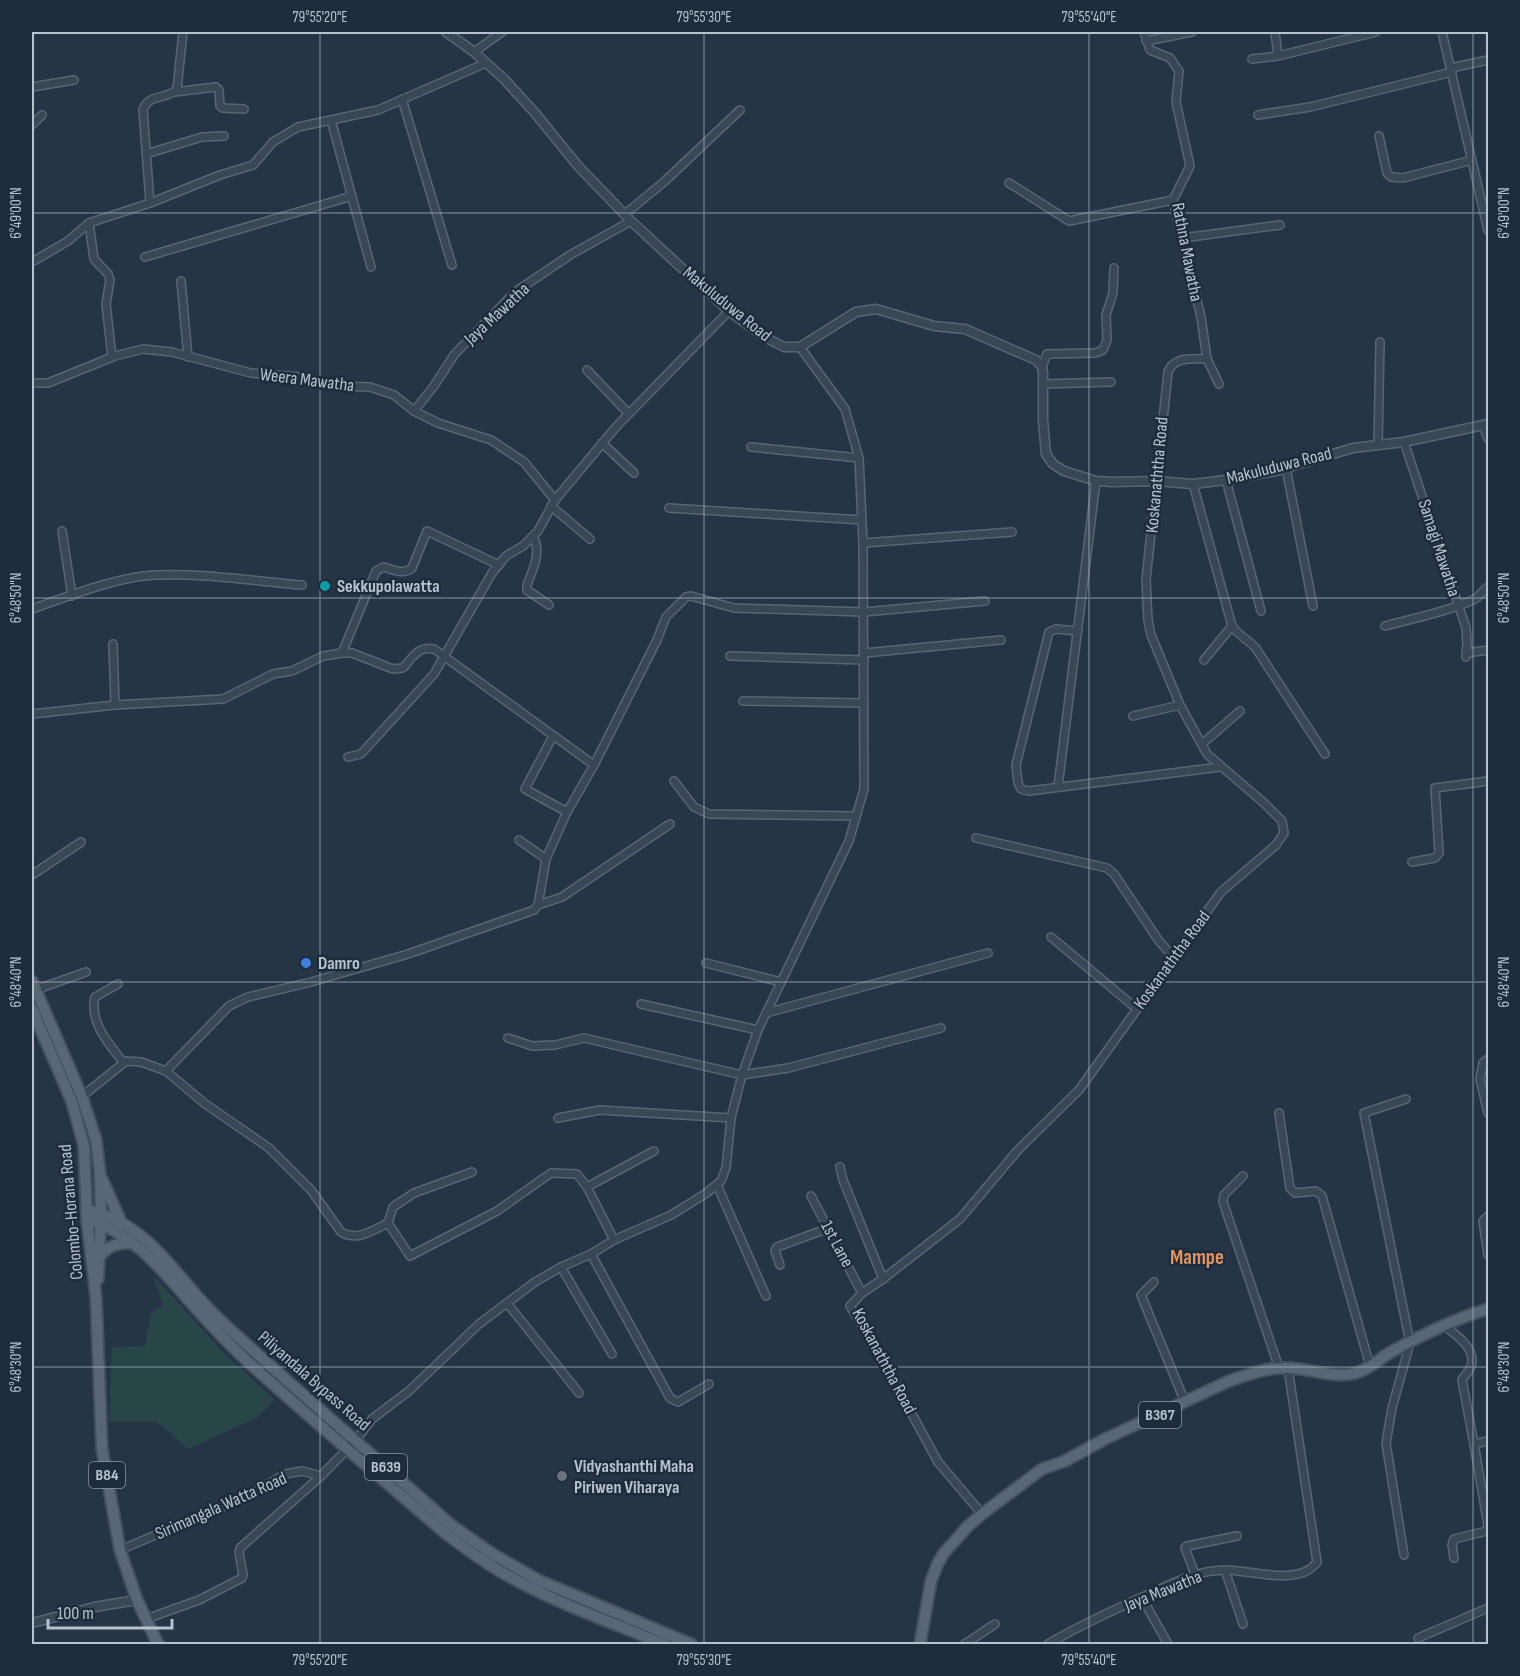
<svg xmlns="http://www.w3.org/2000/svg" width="1520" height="1676" viewBox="0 0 1520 1676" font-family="'Sofia Sans Condensed',sans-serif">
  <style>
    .green { fill: #284547 }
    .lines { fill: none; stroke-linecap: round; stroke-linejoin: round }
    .minor-casing { stroke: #596572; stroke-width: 10 }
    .tertiary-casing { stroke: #596572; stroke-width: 11 }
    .primary-casing { stroke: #44505e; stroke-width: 14 }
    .minor { stroke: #3a4755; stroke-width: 7 }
    .tertiary { stroke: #3a4755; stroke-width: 8 }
    .primary { stroke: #586675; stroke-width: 10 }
    .ticks { fill: none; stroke: #b8c2ce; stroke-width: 1.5; stroke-opacity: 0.45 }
    .culture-dot { fill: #0f9aa8; stroke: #1f2c3b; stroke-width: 2 }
    .shop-dot { fill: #3f7fe0; stroke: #1f2c3b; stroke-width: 2 }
    .worship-dot { fill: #6b7280; stroke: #1f2c3b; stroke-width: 2 }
    .labels { text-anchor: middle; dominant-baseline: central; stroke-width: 5; stroke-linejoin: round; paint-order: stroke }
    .shield { fill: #1f2c3b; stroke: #8a95a2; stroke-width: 1.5 }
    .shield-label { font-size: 16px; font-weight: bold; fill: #b8c2ce }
    .street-label { font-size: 18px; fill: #b8c2ce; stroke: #1f2c3b }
    .poi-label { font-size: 18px; font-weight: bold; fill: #b8c2ce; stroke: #1f2c3b; text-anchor: start }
    .quarter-label { font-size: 21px; font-weight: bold; fill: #df9362; stroke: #1f2c3b }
    .neatline { fill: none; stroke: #b8c2ce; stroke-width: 2 }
    .ticks-label { font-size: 15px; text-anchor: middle; fill: #b8c2ce }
  </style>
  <rect width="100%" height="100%" fill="#253546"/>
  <path class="green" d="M152,1274L222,1351L275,1400L256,1418L188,1449L157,1422H109L112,1347L145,1346L151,1313L163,1305Z"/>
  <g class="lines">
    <g class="minor-casing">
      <g id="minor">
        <path d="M1144,32L1150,50L1170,58L1179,71L1176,102L1190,166L1173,200L1201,317L1207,359L1219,384"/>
        <path d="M1275,32L1278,56"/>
        <path d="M1442,32L1488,230"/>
        <path d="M1146,41L1192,32"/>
        <path d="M474,52L502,32"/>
        <path d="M1252,59L1278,56L1376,32"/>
        <path d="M1451,68L1488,60"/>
        <path d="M32,87L74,80"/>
        <path d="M174,92L216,87L219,90L220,106L223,108L244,109"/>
        <path d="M402,99L452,265"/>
        <path d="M1258,115L1310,107L1452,72"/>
        <path d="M331,120L371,267"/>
        <path d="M32,125L42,115"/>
        <path d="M1379,136L1387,173L1391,177L1403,178L1472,160"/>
        <path d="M146,154L202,137L224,136"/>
        <path d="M1009,183L1069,221L1173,200"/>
        <path d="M150,203L143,109C150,93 167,100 177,89L183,32"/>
        <path d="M625,214L665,181L740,110"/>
        <path d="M89,223L94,259L108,274L110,280L106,304L112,357"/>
        <path d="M1183,238L1280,225"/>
        <path d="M145,257L352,196"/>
        <path d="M32,262L68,241L89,223L150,203L220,175L253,165L273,142L298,127L378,110L486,63"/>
        <path d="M181,281L188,357"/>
        <path d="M1042,367L1047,354L1095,353L1103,350L1107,340L1106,315L1113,293L1114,268"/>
        <path d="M587,370L629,414"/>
        <path d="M32,383H48L115,356L143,349L172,352L251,373L300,377L332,386L370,387L394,395L414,411L438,423L491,440L524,462L555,500"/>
        <path d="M1043,384L1111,382"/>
        <path d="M414,411L434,386L454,355L515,292L570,255L631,221"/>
        <path d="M1483,426L1488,439"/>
        <path d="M1404,442L1466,628L1467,644L1466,657"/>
        <path d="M602,443L634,473"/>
        <path d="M1378,445L1380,342"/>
        <path d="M751,447L859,458"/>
        <path d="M1286,468L1313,606"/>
        <path d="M1226,480L1261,611"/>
        <path d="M1193,484L1232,626L1237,632L1255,647L1325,754"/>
        <path d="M551,506L590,539"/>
        <path d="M669,508L862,520"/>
        <path d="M62,531L72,596"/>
        <path d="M533,536C542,552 533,569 527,585V590L549,605"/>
        <path d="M863,543L1012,532"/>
        <path d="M32,609C69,596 116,577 155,575C204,573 253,581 302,585"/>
        <path d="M1385,626C1414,618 1447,612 1475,599C1481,596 1482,590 1488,587"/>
        <path d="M1078,631L1056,629L1049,632L1016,765L1018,783L1021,789L1029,791L1220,767"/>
        <path d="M113,644L115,705"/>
        <path d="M342,653L376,571L384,567C393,570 404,575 412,568L427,531L499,565"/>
        <path d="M864,653L1001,640"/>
        <path d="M1466,653L1488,650"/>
        <path d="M730,656L864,660"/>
        <path d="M1204,660L1232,626"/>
        <path d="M743,701L864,703"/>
        <path d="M32,714L115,705L223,699L273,674L292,671L323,656L342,653H352L393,669L403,668C413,657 418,646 434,649L594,765"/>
        <path d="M1133,716L1180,705"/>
        <path d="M553,736L525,789L567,812"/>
        <path d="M1202,744L1240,711"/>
        <path d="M348,757L361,754L434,674L492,573L506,556L523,546L538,531L555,500L616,427L729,311"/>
        <path d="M674,781L694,807L709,814L856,816"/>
        <path d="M1058,787L1096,481"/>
        <path d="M976,838L1107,868L1114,874L1159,941L1174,958"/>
        <path d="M519,840L546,859"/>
        <path d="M1412,862L1435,858L1439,853L1435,788L1488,781"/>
        <path d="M32,875L81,842"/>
        <path d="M538,905L562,897L670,824"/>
        <path d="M1051,937L1137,1009"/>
        <path d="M706,963L781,982"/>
        <path d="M118,984L95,997C89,1022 109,1044 123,1062"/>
        <path d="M35,990L86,972"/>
        <path d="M641,1004L758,1030"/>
        <path d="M766,1013L988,953"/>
        <path d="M508,1038L532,1046L555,1045L584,1038L742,1075L788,1068L941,1028"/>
        <path d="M1488,1059L1483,1063L1480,1079L1488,1113"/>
        <path d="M166,1071L204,1103L269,1148L311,1190L341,1232C357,1242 373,1230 388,1223L410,1256L497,1211L551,1173L577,1174L587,1187L614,1240"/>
        <path d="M80,1098L126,1061L141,1062L166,1071L229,1006L248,997L311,982L408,954L534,910L538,905L546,859L567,812L594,765L657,640L666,617L686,597L691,596L734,608L864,612L985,601"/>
        <path d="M1279,1113L1290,1188L1295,1193L1316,1191L1322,1196L1370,1366"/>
        <path d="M558,1118L600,1110L731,1118"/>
        <path d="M840,1167L843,1180L883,1279"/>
        <path d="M1243,1176L1224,1195L1223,1202L1279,1368"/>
        <path d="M717,1185L766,1296"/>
        <path d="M587,1187L654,1151"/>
        <path d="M811,1196L862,1293"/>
        <path d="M1488,1216L1483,1221L1488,1255"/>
        <path d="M388,1223L393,1207L414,1193L472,1172"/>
        <path d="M591,1254L670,1398L678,1402L709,1384"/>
        <path d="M780,1265L775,1251L777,1247L829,1228"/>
        <path d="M561,1267L612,1354"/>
        <path d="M1154,1282L1141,1295L1185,1402"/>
        <path d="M507,1303L579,1393"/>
        <path d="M1445,1326C1456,1335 1473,1346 1472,1362C1472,1369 1465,1374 1462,1380L1474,1444"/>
        <path d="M982,1514L938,1462L878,1352L850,1306L862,1293L883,1279L960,1219L1018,1150L1079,1090L1221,892L1276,845L1284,833L1282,821L1264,803L1207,754L1180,705L1151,635L1148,620L1146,580L1168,372C1174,356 1192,359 1207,359"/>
        <path d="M120,1550L246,1497L285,1474L302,1471L321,1476L356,1440L372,1419L409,1391L479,1324L535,1282L561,1267L591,1254L614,1240L671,1215L705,1194L721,1181L726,1168L731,1118L742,1075L758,1030L849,841L864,789L863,543L859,458L845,409L800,347"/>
        <path d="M1404,1555L1386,1443L1392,1408L1410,1343L1364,1113L1406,1099"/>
        <path d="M1454,1558L1452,1545L1454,1539L1487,1531L1488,1525L1474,1444L1488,1441"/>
        <path d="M1225,1570L1243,1624"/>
        <path d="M1195,1574L1185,1548L1187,1546L1237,1536"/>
        <path d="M1142,1598L1168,1644"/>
        <path d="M146,1619L199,1600L242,1578L243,1575L239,1552L240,1548L321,1476"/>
        <path d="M1418,1638L1488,1608"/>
        <path d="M965,1644L995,1624"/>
        <path d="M1048,1644C1077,1627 1107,1613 1138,1599C1166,1587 1194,1570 1225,1570C1251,1570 1300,1587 1317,1562L1288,1368"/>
      </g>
    </g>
    <g class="tertiary-casing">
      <g id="tertiary">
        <path d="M446,32L474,52L504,79L535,113L578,166L631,221L686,272L729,311L763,336L784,347H800L856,312L876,309L934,326L965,329L1036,360L1042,367L1043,373V420L1046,454L1053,464L1064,471L1096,481L1113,482L1156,481L1193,484L1226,480L1276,471L1353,448L1404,442L1488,424"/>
        <path d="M32,1623L94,1607L137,1600"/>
      </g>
    </g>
    <g class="primary-casing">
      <g id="primary">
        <path d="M32,981L82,1097L96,1140L100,1173L101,1213L98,1279"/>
        <path d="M32,1009L72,1102L84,1146L87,1220L96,1297L102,1449L120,1550L137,1600L158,1644"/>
        <path d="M102,1179L122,1224"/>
        <path d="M87,1210C152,1224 177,1281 222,1322C297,1391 375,1457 451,1525L491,1553L538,1580L691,1644"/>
        <path d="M87,1220C132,1231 163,1271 192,1304C209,1323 227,1342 246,1360C311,1419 378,1475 445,1533C462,1546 480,1559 498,1570C550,1601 608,1621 664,1644"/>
        <path d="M100,1256C109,1245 118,1243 132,1243"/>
        <path d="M920,1644L931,1581L938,1563L944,1553L968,1526L982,1514L1042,1469L1065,1461L1105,1439L1229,1381C1247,1375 1268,1367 1287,1368C1310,1368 1333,1379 1356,1373C1369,1370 1380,1358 1391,1352C1420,1336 1457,1318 1488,1309"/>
      </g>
    </g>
    <use href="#minor" class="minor"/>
    <use href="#tertiary" class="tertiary"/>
    <use href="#primary" class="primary"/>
  </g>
  <path class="ticks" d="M320,32V1644M704,32V1644M1089,32V1644M1473,32V1644M32,213H1488M32,598H1488M32,982H1488M32,1367H1488"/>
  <circle class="culture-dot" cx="325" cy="586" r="6"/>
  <circle class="shop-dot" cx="306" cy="963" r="6"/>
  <circle class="worship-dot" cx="562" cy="1476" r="6"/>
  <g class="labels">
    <g class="shield">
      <rect x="1139" y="1402" width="42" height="26" rx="4.5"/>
      <rect x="365" y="1454" width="42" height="26" rx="4.5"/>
      <rect x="89" y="1462" width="36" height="26" rx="4.5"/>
    </g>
    <g class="shield-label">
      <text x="1160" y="1415">B367</text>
      <text x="386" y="1467">B639</text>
      <text x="107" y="1475">B84</text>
    </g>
    <g class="street-label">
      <text transform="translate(1187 252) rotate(79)">Rathna Mawatha</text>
      <text transform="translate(727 304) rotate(39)">Makuluduwa Road</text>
      <text transform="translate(497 314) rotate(-43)">Jaya Mawatha</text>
      <text transform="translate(307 380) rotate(7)">Weera Mawatha</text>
      <text transform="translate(1279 466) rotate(-14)">Makuluduwa Road</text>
      <text transform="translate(1157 475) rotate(-85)">Koskanaththa Road</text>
      <text transform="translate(1439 548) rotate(72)">Samagi Mawatha</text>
      <text transform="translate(1172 960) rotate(-54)">Koskanaththa Road</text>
      <text transform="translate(71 1212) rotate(-95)">Colombo-Horana Road</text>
      <text transform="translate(837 1244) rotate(62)">1st Lane</text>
      <text transform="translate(884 1361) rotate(62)">Koskanaththa Road</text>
      <text transform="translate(314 1381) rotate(41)">Piliyandala Bypass Road</text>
      <text transform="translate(221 1506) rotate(-24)">Sirimangala Watta Road</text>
      <text transform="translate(1163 1591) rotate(-22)">Jaya Mawatha</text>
    </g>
    <g class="poi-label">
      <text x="337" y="586">Sekkupolawatta</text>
      <text x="318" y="963">Damro</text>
      <text x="574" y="1466">Vidyashanthi Maha<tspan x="574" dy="21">Piriwen Viharaya</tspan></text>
    </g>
    <g class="quarter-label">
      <text x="1197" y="1257">Mampe</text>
    </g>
  </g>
  <rect width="1520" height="1676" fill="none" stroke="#1f2c3b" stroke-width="66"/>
  <path d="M48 1619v9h124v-9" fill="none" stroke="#b8c2ce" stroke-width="3"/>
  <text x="57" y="1619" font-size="18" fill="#b8c2ce" stroke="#1f2c3b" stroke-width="4.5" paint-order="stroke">100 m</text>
  <rect x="33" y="33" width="1454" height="1610" class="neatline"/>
  <g class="ticks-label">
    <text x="320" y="22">79°55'20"E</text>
    <text x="704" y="22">79°55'30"E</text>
    <text x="1089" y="22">79°55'40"E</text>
    <text transform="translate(16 213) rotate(-90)" y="5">6°49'00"N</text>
    <text transform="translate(1504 213) rotate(-90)" y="5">6°49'00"N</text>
    <text transform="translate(16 598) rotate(-90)" y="5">6°48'50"N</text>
    <text transform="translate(1504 598) rotate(-90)" y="5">6°48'50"N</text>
    <text transform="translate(16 982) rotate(-90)" y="5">6°48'40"N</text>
    <text transform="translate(1504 982) rotate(-90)" y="5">6°48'40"N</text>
    <text transform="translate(16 1367) rotate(-90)" y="5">6°48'30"N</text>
    <text transform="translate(1504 1367) rotate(-90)" y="5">6°48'30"N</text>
    <text x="320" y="1665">79°55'20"E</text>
    <text x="704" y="1665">79°55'30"E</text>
    <text x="1089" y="1665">79°55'40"E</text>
  </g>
</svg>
